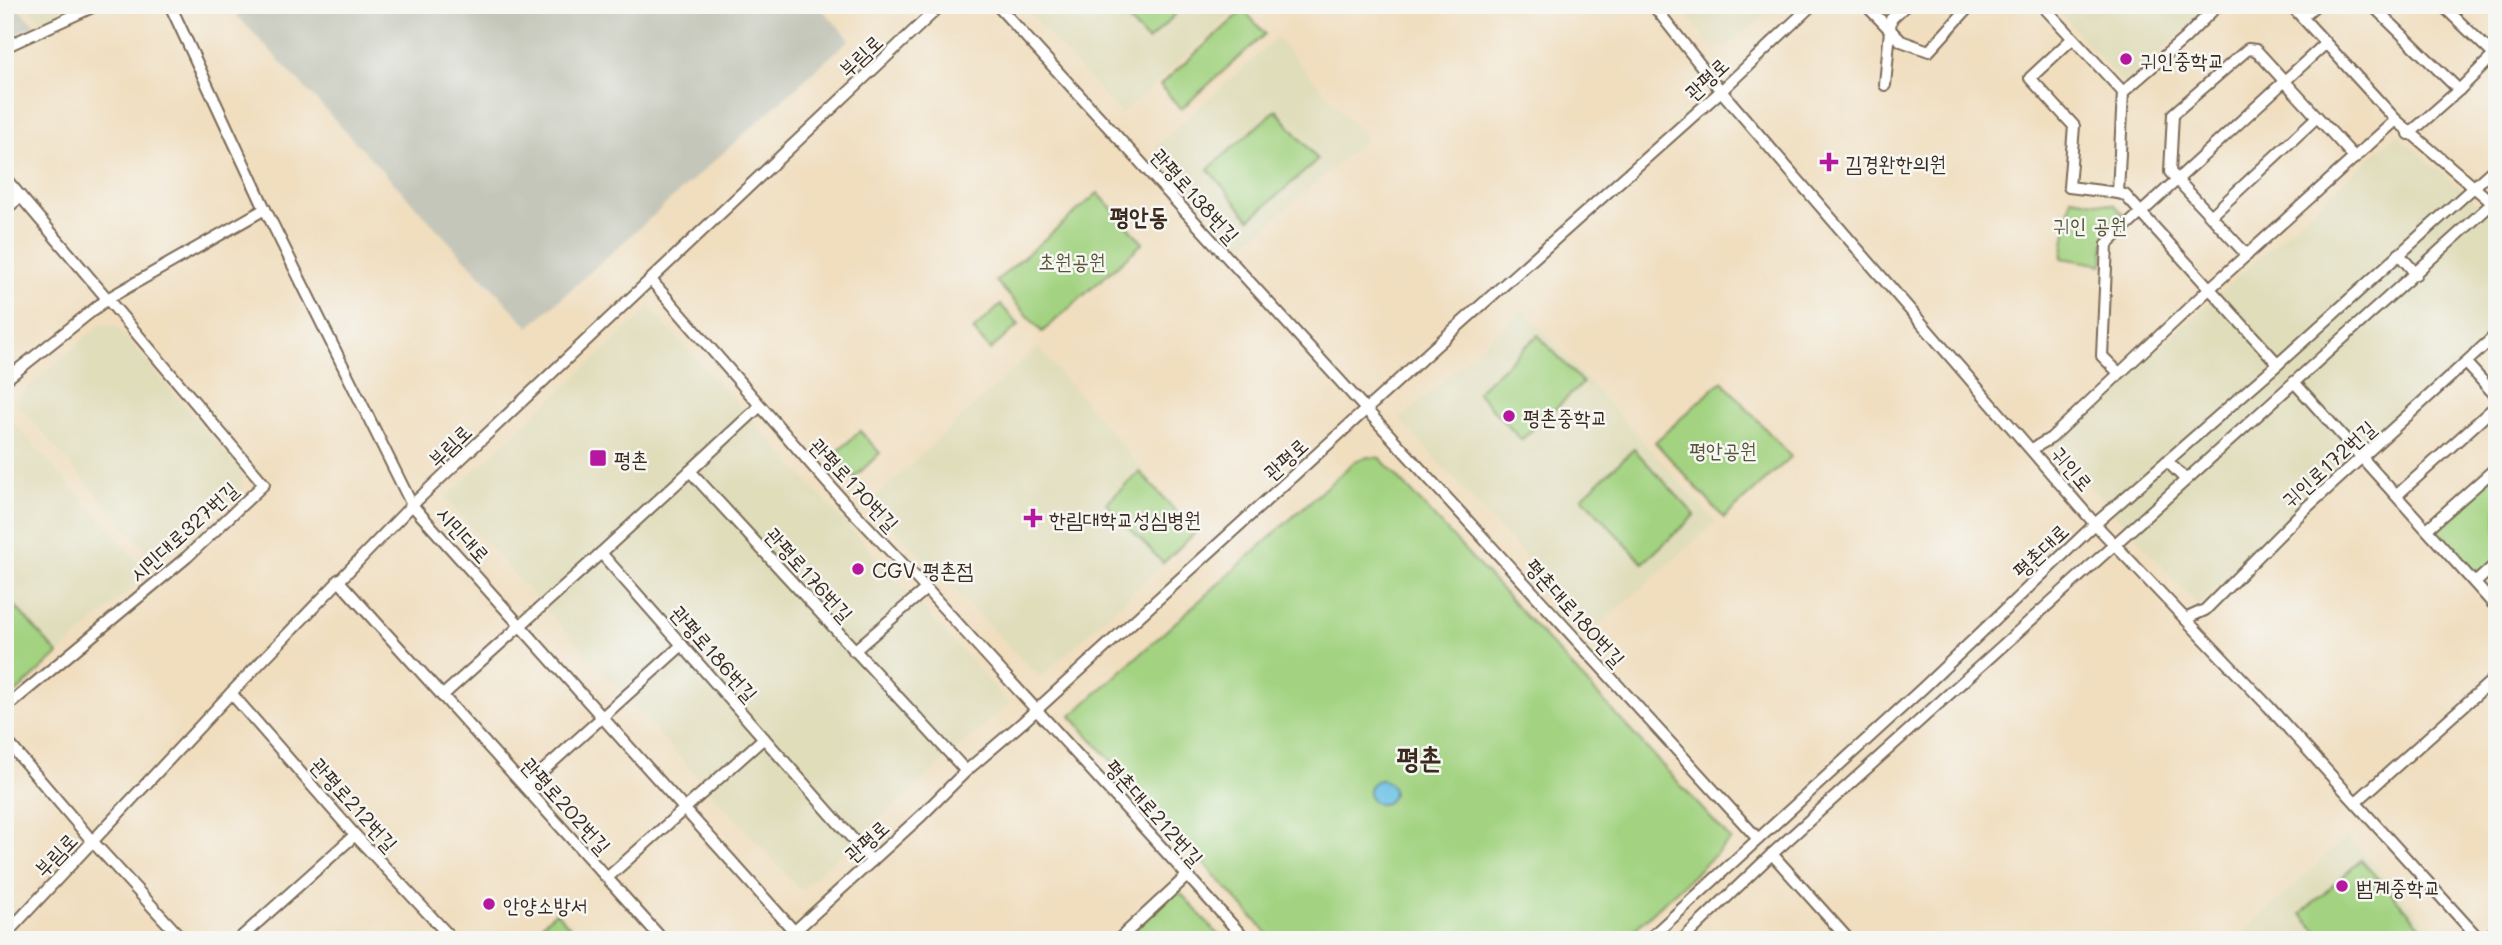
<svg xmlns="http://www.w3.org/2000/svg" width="2502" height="945" viewBox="0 0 2502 945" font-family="Mali,'Poor Story',sans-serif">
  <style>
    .built { fill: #e0ddbb }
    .industrial { fill: #c4c6b9 }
    .green { fill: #a3d381; stroke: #6f7e50; stroke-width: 2 }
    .water { fill: #69c1e6; stroke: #527682; stroke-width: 2 }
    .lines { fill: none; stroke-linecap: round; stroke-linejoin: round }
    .minor-casing { stroke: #7a6956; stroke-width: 14 }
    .minor { stroke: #fff; stroke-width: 10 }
    .poi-dot { fill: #b5179e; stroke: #f6f6f2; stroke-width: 2.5 }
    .labels { text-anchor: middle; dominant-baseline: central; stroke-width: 5; stroke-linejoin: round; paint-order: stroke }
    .street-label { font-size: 21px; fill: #3b2a1e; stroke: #f6f6f2 }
    .poi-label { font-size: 21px; fill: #3b2a1e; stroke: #f6f6f2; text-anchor: start }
    .park-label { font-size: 21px; fill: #555437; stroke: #f6f6f2 }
    .quarter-label { font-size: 24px; font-weight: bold; fill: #3b2a1e; stroke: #f6f6f2 }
    .district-label { font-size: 28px; font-weight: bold; fill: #3b2a1e; stroke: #f6f6f2 }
  </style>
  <rect width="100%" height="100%" fill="#f6f6f2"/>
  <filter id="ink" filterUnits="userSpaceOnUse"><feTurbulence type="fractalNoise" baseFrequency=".0143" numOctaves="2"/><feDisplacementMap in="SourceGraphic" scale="14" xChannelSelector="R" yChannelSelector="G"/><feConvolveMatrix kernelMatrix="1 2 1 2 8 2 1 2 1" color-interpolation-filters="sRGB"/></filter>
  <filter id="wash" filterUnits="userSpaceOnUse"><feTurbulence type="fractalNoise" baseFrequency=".00686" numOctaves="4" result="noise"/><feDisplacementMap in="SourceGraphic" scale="28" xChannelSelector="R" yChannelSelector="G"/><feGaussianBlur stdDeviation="1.57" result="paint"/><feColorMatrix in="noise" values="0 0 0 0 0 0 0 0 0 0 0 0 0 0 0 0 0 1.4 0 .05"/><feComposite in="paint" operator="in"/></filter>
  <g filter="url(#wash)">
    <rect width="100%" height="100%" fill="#f0debf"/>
    <g class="built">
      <path d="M25,5H81L42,21Z"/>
      <path d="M1022,5H1239L1241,7L1121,114Z"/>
      <path d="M1678,5H1776L1726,47L1710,44Z"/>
      <path d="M2053,5H2213L2123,84Z"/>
      <path d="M1277,38L1366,139L1243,246L1155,147Z"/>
      <path d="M2397,134L2497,221V331L2198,606L2051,444Z"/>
      <path d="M650,308L1009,703L800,890L445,498Z"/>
      <path d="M1523,309L1716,522L1594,630L1494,524L1400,419Z"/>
      <path d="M101,324L117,327L242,473V488L157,563L14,400Z"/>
      <path d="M1038,347L1197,533L1040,678L869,503Z"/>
      <path d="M5,413L148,573L58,654L5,595Z"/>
      <path d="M2347,836L2438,935V940H2235Z"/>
    </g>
    <g class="industrial">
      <path d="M5,5H14L35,25L5,39Z"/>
      <path d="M227,5H818L850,39L529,327Z"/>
    </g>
    <g class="green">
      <path d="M1114,5H1185L1148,41Z"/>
      <path d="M1244,10L1265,34L1181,109L1160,85Z"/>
      <path d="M1276,110L1318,160L1250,219L1208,169Z"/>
      <path d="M1098,193L1143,243L1042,332L996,281Z"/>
      <path d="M2071,198L2115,205L2129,221L2104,243L2103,265L2062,258Z"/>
      <path d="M1001,305L1019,325L990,350L973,330Z"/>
      <path d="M1538,335L1583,383L1521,440L1477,392Z"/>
      <path d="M1722,381L1791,457L1724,518L1655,442Z"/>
      <path d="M860,431L880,453L853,479L833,456Z"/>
      <path d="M1634,449L1695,515L1643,563L1582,497Z"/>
      <path d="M1367,457L1380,458L1731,840L1623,940H1273L1071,716L1354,462Z"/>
      <path d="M1140,472L1195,533L1163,563L1106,503Z"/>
      <path d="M2494,473L2497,476V558L2475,578L2431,531Z"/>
      <path d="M5,595L58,654L5,703Z"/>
      <path d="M2361,860L2427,933L2420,940H2325L2301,914Z"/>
      <path d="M1178,890L1223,940H1123Z"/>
      <path d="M556,912L570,927L556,940H525Z"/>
    </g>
    <circle class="water" cx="1381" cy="792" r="12"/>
  </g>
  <g filter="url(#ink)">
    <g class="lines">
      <g class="minor-casing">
        <g id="minor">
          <path d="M170,5L265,209L412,505L802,940"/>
          <path d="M997,5L1758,839"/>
          <path d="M1653,5L1721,91L2095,524L2269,707L2480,940"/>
          <path d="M1866,5L1901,41L1929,51L1967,9L1975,5"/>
          <path d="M2042,5L2123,92"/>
          <path d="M2218,5L2184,39L2123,92L2118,193L2125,195L2278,364"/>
          <path d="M2372,5L2459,90"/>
          <path d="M2302,17L2316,5"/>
          <path d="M2072,39L2030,78L2074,126L2069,187L2118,193"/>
          <path d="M5,47L97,5"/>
          <path d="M1885,85L1891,19L1906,5"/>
          <path d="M2396,120L2497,207"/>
          <path d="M2409,134L2459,90L2494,55L2442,5"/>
          <path d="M5,178L264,484L187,557L5,708"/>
          <path d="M5,210L20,197"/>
          <path d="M2212,215L2317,117"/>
          <path d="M2399,254L2416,274"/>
          <path d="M2247,255L2170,172L2173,114L2248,49L2256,50L2355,158"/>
          <path d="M651,280L844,502L919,581L1246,940"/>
          <path d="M2466,363L2497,397"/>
          <path d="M2119,373L2102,356L2107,244L2325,44"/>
          <path d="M5,380L107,299L265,209"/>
          <path d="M2294,382L2497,608"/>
          <path d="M759,407L690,471L966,771"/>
          <path d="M2032,449L2051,438L2209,289L2396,120L2291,5"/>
          <path d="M2167,461L2185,479"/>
          <path d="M2397,495L2497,405"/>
          <path d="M2427,529L2497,467"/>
          <path d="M601,553L690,471"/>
          <path d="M338,580L663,940"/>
          <path d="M2475,583L2497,563"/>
          <path d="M2185,619L2205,610L2306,508L2497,334"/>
          <path d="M854,651L926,589"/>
          <path d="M231,693L355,835L453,940"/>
          <path d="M442,696L601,553L872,861"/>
          <path d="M5,739L93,842L183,940"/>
          <path d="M525,787L682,645"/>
          <path d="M2356,802L2497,676"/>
          <path d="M1772,854L1849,940"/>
          <path d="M607,878L764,738"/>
          <path d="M5,935L231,693L412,505L941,5"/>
          <path d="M238,940L355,835"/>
          <path d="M785,940L921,816L966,771L1022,723L1449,334L1721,91L1812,5"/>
          <path d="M1118,940L1187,876"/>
          <path d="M1648,940L1924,687L2095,524L2278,364L2497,166"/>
          <path d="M1682,940L1772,854L2497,199"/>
          <path d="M2485,940L2497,929"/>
        </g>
      </g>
      <use href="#minor" class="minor"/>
    </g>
  </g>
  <g class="poi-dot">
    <circle cx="2126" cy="59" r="7"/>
    <path d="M1825.5 151.5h7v7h7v7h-7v7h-7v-7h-7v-7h7z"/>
    <circle cx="1509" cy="416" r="7"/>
    <rect x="589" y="449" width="18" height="18" rx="3.5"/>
    <path d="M1029.5 507.5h7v7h7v7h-7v7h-7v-7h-7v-7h7z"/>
    <circle cx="858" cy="569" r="7"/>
    <circle cx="2342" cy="886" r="7"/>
    <circle cx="489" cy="904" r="7"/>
  </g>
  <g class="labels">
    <g class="street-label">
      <text transform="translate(860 55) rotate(-43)">부림로</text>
      <text transform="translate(1706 78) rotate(-43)">관평로</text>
      <text transform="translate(1196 195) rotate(48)">관평로138번길</text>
      <text transform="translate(449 445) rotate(-44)">부림로</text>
      <text transform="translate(1285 458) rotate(-42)">관평로</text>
      <text transform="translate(2328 463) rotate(-42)">귀인로172번길</text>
      <text transform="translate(2073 468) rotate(50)">귀인로</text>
      <text transform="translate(855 484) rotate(47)">관평로170번길</text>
      <text transform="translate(183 531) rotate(-42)">시민대로327번길</text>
      <text transform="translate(464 534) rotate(48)">시민대로</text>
      <text transform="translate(2040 550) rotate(-44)">평촌대로</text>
      <text transform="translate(810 574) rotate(48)">관평로176번길</text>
      <text transform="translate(1576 612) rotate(48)">평촌대로180번길</text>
      <text transform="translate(715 653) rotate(49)">관평로186번길</text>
      <text transform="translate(355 804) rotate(48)">관평로212번길</text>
      <text transform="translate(567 805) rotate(48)">관평로202번길</text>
      <text transform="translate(1155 812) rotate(48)">평촌대로212번길</text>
      <text transform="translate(866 840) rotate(-42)">관평로</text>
      <text transform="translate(55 854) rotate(-46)">부림로</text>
    </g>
    <g class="poi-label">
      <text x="2140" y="59">귀인중학교</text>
      <text x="1845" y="162">김경완한의원</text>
      <text x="1523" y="416">평촌중학교</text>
      <text x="614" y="458">평촌</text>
      <text x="1049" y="518">한림대학교성심병원</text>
      <text x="872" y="569">CGV 평촌점</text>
      <text x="2356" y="886">범계중학교</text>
      <text x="503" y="904">안양소방서</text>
    </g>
    <g class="park-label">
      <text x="2090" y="224">귀인 공원</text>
      <text x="1072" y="260">초원공원</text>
      <text x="1723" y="449">평안공원</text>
    </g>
    <g class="quarter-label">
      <text x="1139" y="215">평안동</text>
    </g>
    <g class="district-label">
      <text x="1419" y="757">평촌</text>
    </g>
  </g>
  <rect width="2502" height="945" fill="none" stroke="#f6f6f2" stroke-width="28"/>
</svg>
